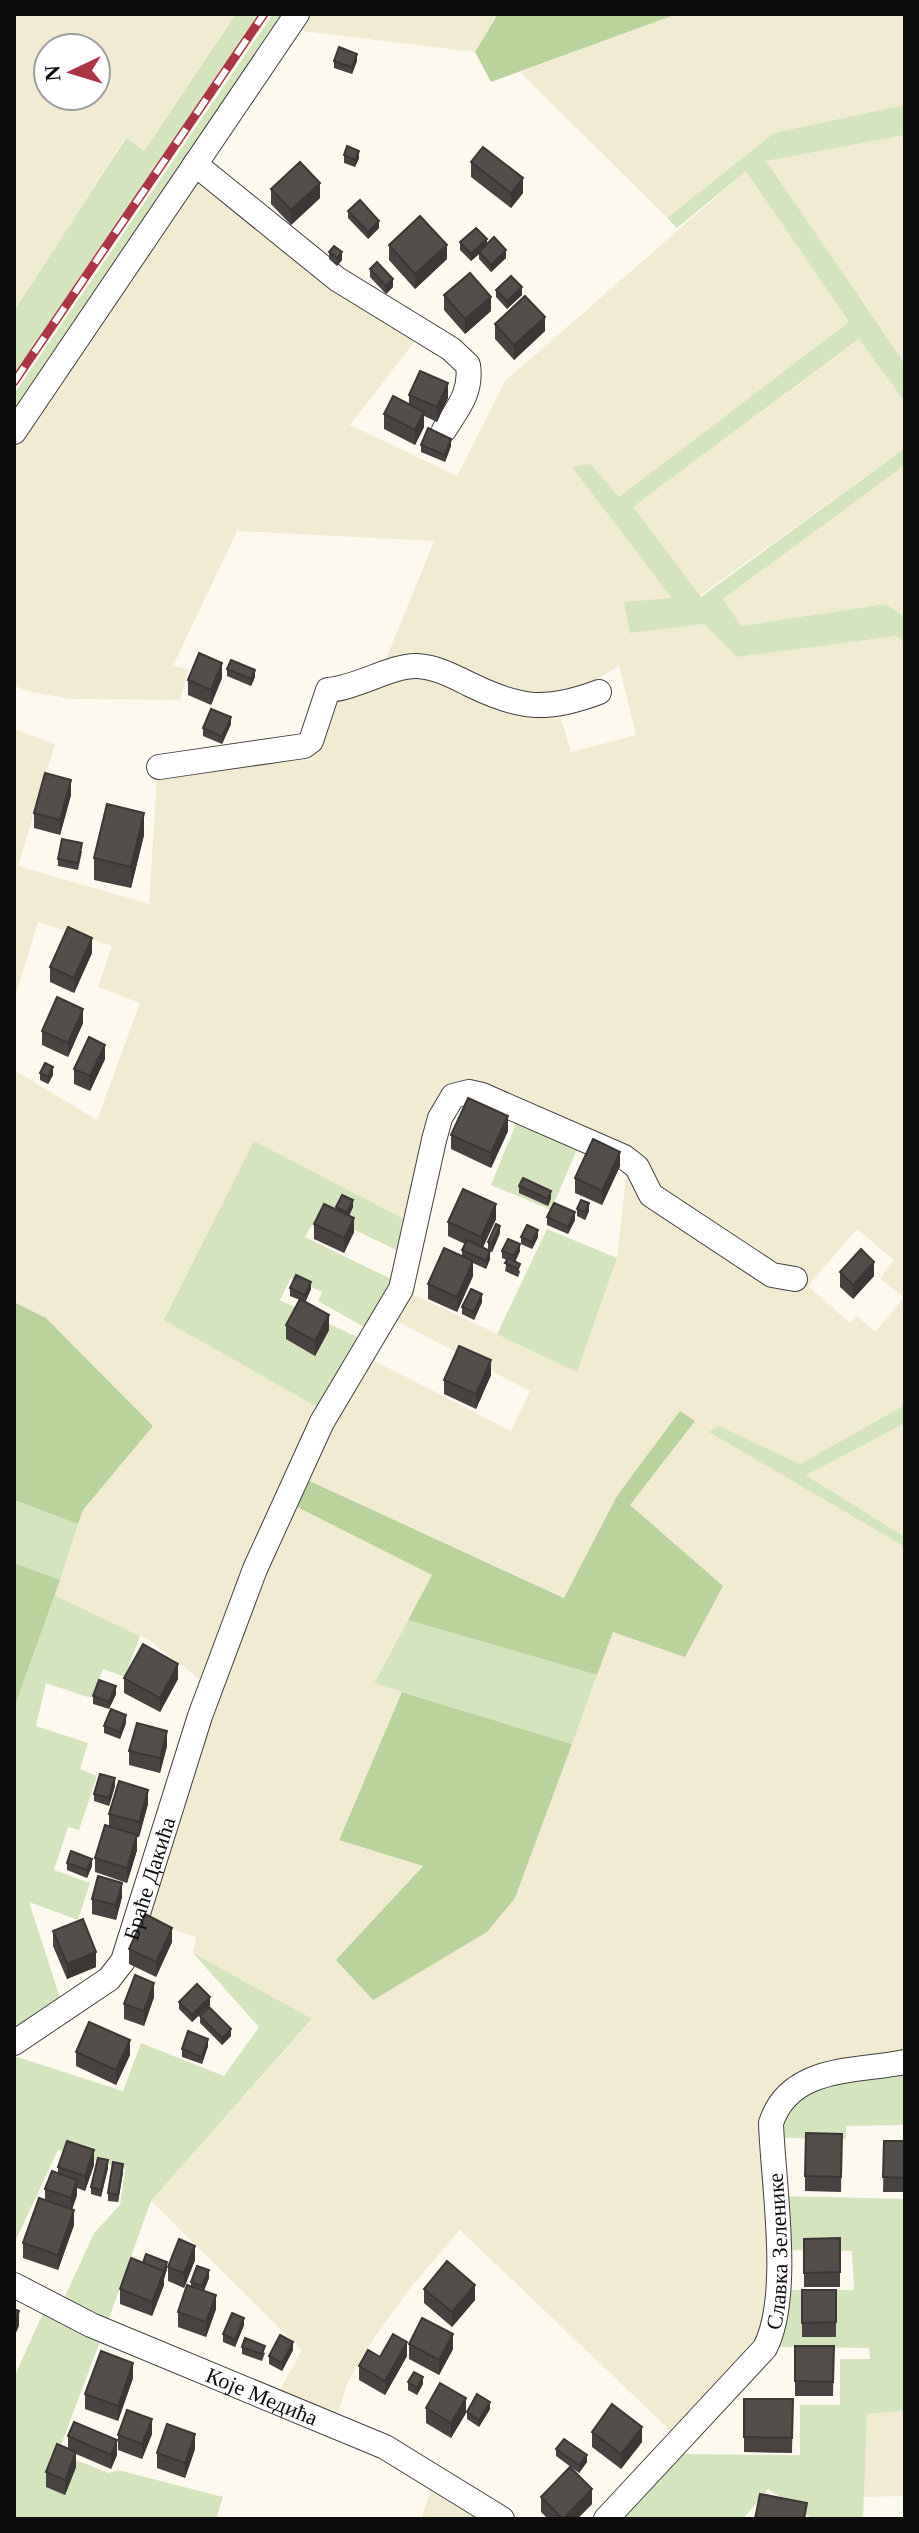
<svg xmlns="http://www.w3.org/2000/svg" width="919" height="2533" viewBox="0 0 919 2533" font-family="Georgia,serif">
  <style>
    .farmland { fill: #f1ebd1; fill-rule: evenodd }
    .green { fill: #d4e4bc }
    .forest { fill: #bad39d }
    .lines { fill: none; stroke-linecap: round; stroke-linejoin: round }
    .minor-casing { stroke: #404040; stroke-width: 26 }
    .minor { stroke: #fff; stroke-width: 24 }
    .rail-casing { stroke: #ad3444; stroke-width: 9 }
    .rail { stroke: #fff; stroke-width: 6; stroke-dasharray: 18; stroke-linecap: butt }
    .wall { fill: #484340 }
    .shaded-wall { fill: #3b3734 }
    .building { fill: #544e4a; stroke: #3b3734; stroke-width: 2 }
    .labels { text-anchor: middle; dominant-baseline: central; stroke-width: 8; stroke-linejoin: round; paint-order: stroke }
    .street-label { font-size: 22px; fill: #0d0d0d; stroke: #fff }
  </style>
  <rect width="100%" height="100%" fill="#fdf9ef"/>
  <g class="farmland">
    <path d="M14,14H236L144,151L125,138L14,311ZM48,48H96V96H48Z"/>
    <path d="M306,14H498L475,52L294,30Z"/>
    <path d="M677,14H905V105L774,133L667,218L520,72Z"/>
    <path d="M905,135V364L765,161Z"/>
    <path d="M746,171L849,322L619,498L590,464L673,598L631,633L704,624L737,657L896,636L905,643V1405L800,1464L719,1426L710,1432L905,1547V2057L781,2098L768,2336L674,2434L460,2230L411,2287L374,2338L348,2381L338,2413L332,2415L278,2393L302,2350L151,2201L312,2020L193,1953L196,1937L145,1920L179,1806L289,1503L432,1575L374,1682L402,1692L339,1839L423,1865L337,1960L515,1898L613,1632L723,1587L630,1505L694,1422L617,1496L565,1598L301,1477L365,1356L511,1431L530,1391L391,1318L405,1291L577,1371L617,1258L628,1158L460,1089L414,1224L254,1141L165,1320L324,1411L206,1684L149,1640L54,1595L83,1510L153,1426L46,1318L14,1302V1070L97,1120L140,1003L98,987L112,946L38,922L14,1001V729L55,744L18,866L149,904L158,762L314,747L329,682L375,686L434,541L237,531L173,666L188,669L180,700L73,699L26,691L14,685V443L196,180L419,336L350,425L457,476L505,381ZM619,666L636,735L571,752L555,698L577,690ZM857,1229L894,1260L880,1278L904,1298L875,1332L857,1316L850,1323L808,1286Z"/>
    <path d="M860,339L905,402V448L698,597L633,507Z"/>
    <path d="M905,465V617L885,604L740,626L723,599Z"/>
    <path d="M905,1423V1537L805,1474Z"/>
    <path d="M905,2411V2496L863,2497L867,2414Z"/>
    <path d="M434,2481L488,2519H421Z"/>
  </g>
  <g class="green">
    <path d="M236,14H259L14,374V311L126,138L144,151Z"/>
    <path d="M273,14H290L14,416V394Z"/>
    <path d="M905,105V135L766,161L905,364V402L859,339L633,507L701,597L905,448V465L723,599L741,626L885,604L905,617V643L896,636L737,657L704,624L630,633L624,602L672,598L572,467L590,464L619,497L849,322L746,171L677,228L667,218L774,133Z"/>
    <path d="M523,1106L585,1131L551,1210L491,1185Z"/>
    <path d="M254,1141L414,1224L407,1255L319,1213L305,1237L393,1280L366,1328L318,1301L322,1292L291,1278L280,1300L361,1339L324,1411L164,1320Z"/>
    <path d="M547,1229L617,1258L577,1372L497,1334Z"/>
    <path d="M905,1405V1423L806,1475L905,1537V1547L709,1432L719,1426L800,1464Z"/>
    <path d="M14,1500L78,1524L60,1580L14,1563Z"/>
    <path d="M54,1595L140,1636L125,1677L103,1669L91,1698L46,1683L36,1726L88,1743L80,1769L97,1776L79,1830L68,1827L54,1870L90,1883L78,1920L29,1902L61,2001L14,2031V1708Z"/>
    <path d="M408,1620L597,1675L572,1744L374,1683Z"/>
    <path d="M193,1953L312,2019L151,2201L108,2321L62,2303L94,2233L120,2205L125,2169L58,2150L14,2244V2056L123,2091L141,2043L224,2076L259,2027Z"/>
    <path d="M905,2074V2125L846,2126V2139L785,2138C777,2076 863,2076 905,2074Z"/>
    <path d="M782,2196L905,2199V2411L867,2414L863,2519H813L768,2489L743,2519H614L670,2454L800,2455V2405H840V2359H870L869,2348L775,2347L785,2290H854L852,2251L785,2250Z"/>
    <path d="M45,2309L102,2336L58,2453L109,2473L118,2470L223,2497L216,2519H14V2377Z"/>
  </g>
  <g class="forest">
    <path d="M498,14H677L491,82L475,52Z"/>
    <path d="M14,1302L46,1318L153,1426L83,1510L78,1524L14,1500Z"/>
    <path d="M680,1411L695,1421L630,1505L723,1586L685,1657L613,1632L597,1675L408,1620L432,1575L289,1503L301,1477L564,1598L617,1496Z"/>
    <path d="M14,1563L60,1580L14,1708Z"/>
    <path d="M402,1692L572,1744L515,1898L487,1932L373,2000L336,1960L423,1866L339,1840Z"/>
  </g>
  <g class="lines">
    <g class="minor-casing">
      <g id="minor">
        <path d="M195,164L337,279L451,349L468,365C472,392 458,408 444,430"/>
        <path d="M14,432L297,14"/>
        <path d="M159,767L304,746L311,741L328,690C357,688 392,665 417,666C436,667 453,676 469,684C520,709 546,712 599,692"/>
        <path id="s1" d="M14,2043L109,1979L123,1961L200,1716L255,1569L322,1422L401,1289L434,1140L440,1118L453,1096L469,1092L482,1095L624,1157L637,1167L651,1195L772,1275L795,1279"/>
        <path id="s2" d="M14,2285L91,2325L385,2447L502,2519"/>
        <path id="s3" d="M606,2519L765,2348C792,2295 773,2184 771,2123C790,2065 856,2072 905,2062"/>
      </g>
    </g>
    <use href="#minor" class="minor"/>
    <g class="rail-casing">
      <path id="rail" d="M14,382L264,14"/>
    </g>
    <use href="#rail" class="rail"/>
  </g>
  <g class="wall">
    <path d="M334,61H357L352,74L334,68Z"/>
    <path d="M344,155L359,158L355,167L344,163Z"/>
    <path d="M471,162L523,193L511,208L471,177Z"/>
    <path d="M271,189L320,198L291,225L271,204Z"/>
    <path d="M348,211L379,228L368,239L348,218Z"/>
    <path d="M460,242L487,244L506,258L491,272L479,259V254L471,261L460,250Z"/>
    <path d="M389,245L447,259L415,289L389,260Z"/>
    <path d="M329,252L342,260L337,266L329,259Z"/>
    <path d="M370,269L393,287L386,294L370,277Z"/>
    <path d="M496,290L522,295L507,309L496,297Z"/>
    <path d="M444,295L491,311L465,334L444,310Z"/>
    <path d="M495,324L545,331L514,360L495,339Z"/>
    <path d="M409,395L448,398L437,422L424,416V427L415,445L384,429V414L409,404Z"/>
    <path d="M421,445L451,446L445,462L421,452Z"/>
    <path d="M227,669L255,677L251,686L227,676Z"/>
    <path d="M222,678L211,705L188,695V680Z"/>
    <path d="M231,724L222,744L203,736V728Z"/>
    <path d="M71,795L60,835L34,828V813Z"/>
    <path d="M144,835L131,888L94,880V858Z"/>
    <path d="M82,851L78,870L58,866V859Z"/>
    <path d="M92,953L74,993L50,982V967Z"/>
    <path d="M83,1023L68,1057L42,1045V1031Z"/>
    <path d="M105,1059L90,1091L74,1084V1069Z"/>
    <path d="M40,1073L53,1075L48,1084L40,1080Z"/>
    <path d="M508,1131L491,1168L451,1149V1135Z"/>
    <path d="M620,1166L602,1205L575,1193V1178Z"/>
    <path d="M519,1186L551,1198L548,1206L519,1193Z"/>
    <path d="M336,1207H353L349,1216L354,1232L344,1253L314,1239V1224L336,1210Z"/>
    <path d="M577,1209L589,1211L585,1220L577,1216Z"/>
    <path d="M547,1217L575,1220L568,1234L547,1225Z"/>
    <path d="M496,1219L482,1248L490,1259L486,1269L473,1263V1276L457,1312L428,1299V1284L462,1256V1250L465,1244L448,1236V1222Z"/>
    <path d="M500,1233L492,1252L488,1250V1242Z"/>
    <path d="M521,1237H538L532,1249L521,1244Z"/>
    <path d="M502,1251H520L515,1262L520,1272L518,1277L505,1271L507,1260L502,1258Z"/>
    <path d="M840,1272L874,1276L853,1299L840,1287Z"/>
    <path d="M290,1288L311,1289L305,1302L329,1330L315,1356L286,1339V1325L300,1300L290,1296Z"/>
    <path d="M482,1302L474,1320L462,1314V1307Z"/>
    <path d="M491,1375L476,1409L444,1394V1380Z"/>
    <path d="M124,1678L178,1679L160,1712L124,1693Z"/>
    <path d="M116,1694L109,1709L93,1704V1696Z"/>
    <path d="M126,1723L120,1739L104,1733V1726Z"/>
    <path d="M167,1746L160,1773L129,1765V1751Z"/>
    <path d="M115,1786L109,1806L94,1801V1794Z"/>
    <path d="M148,1804L139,1837H137V1850L127,1883L95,1872V1858L109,1827V1814Z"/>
    <path d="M67,1863L92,1866L87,1878L67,1870Z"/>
    <path d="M122,1897L116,1920L92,1914V1899Z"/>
    <path d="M53,1931L96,1967L67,1979L53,1946Z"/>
    <path d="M172,1942L156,1977L129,1964V1949Z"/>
    <path d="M154,1997L144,2026L124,2019V2004Z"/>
    <path d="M179,2002L210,2005L192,2022L179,2009Z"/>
    <path d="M200,2016L231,2036L222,2045L200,2023Z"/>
    <path d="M208,2046L202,2064L182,2057V2049Z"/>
    <path d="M76,2052L130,2055L116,2085L76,2066Z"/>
    <path d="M842,2134L841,2192L805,2191V2176Z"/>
    <path d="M884,2141H905V2192H883Z"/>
    <path d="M94,2165L85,2191L77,2188V2195L72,2209L74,2225L58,2270L23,2258V2243L45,2200V2189L58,2173V2167Z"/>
    <path d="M108,2168L101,2197L91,2194V2187Z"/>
    <path d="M123,2172L118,2202L108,2201V2193Z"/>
    <path d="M840,2238V2287H804V2239Z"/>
    <path d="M195,2260L184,2288L168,2281V2267Z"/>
    <path d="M143,2263L167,2269L164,2279V2285L152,2316L120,2304V2289Z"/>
    <path d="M209,2278L204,2291L216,2309L206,2337L178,2327V2312L191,2286V2282Z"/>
    <path d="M424,2289L475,2300L452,2327L424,2303Z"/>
    <rect x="802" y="2290" width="34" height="47"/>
    <path d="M244,2325L235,2347L223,2342V2334Z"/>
    <path d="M409,2344L453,2349L439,2375L409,2359Z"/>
    <path d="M795,2346H834L833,2396H795Z"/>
    <path d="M242,2347L265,2353L262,2361L242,2354Z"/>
    <path d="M293,2350L282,2371L269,2364V2356Z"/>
    <path d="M407,2356L385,2395L359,2380V2366L380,2357Z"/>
    <path d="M133,2378L118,2421L85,2409V2394Z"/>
    <path d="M408,2382L423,2384L417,2395L408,2390Z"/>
    <path d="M744,2399H793L792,2453L744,2452Z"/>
    <path d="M426,2408L466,2413L451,2438L426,2423Z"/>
    <path d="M490,2409L479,2427L467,2419V2412Z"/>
    <path d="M592,2432L642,2442L621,2469L592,2447Z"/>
    <path d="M152,2434L142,2459L118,2450V2435Z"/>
    <path d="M68,2436L117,2455L111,2469L76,2454V2467L65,2495L46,2487V2472L68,2449Z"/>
    <path d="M195,2449L185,2478L157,2468V2453Z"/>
    <path d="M556,2449L587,2462L579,2473L556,2456Z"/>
    <path d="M541,2497L592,2504L577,2519H548L541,2512Z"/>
  </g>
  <g class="shaded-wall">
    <path d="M357,54V61L352,74V67Z"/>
    <path d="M359,151V158L355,167V160Z"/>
    <path d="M523,178V193L511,208V193Z"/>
    <path d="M320,183V198L291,225V210Z"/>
    <path d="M379,221V228L368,239V232Z"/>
    <path d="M487,239V247L479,252V254L471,261V254Z"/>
    <path d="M447,245V259L415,289V274Z"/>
    <path d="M506,250V258L491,272V265Z"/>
    <path d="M342,252V260L337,266V258Z"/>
    <path d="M393,279V287L386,294V286Z"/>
    <path d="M522,287V295L507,309V301Z"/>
    <path d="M491,297V311L465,334V319Z"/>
    <path d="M545,317V331L514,360V345Z"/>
    <path d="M448,383V398L437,422V407Z"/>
    <path d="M424,412V427L415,445V430Z"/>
    <path d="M451,439V446L445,462V455Z"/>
    <path d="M222,663V678L211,705V690Z"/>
    <path d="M255,670V677L251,686V679Z"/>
    <path d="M231,717V724L222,744V737Z"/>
    <path d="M71,780V795L60,835V820Z"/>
    <path d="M144,813V835L131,888V867Z"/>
    <path d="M92,938V953L74,993V978Z"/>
    <path d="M83,1009V1023L68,1057V1043Z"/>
    <path d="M105,1045V1059L90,1091V1076Z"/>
    <path d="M53,1067V1075L48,1084V1077Z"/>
    <path d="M508,1116V1131L491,1168V1153Z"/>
    <path d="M620,1152V1166L602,1205V1191Z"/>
    <path d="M551,1191V1198L548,1206V1199Z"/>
    <path d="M353,1200V1207L347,1220V1212Z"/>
    <path d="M589,1203V1211L585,1220V1212Z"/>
    <path d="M496,1204V1219L481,1252V1237Z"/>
    <path d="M575,1212V1220L568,1234V1227Z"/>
    <path d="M354,1218V1232L344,1253V1238Z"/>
    <path d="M500,1226V1233L492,1252V1244Z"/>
    <path d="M538,1230V1237L532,1249V1242Z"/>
    <path d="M520,1244V1251L514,1264V1256Z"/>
    <path d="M490,1251V1259L486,1269V1261Z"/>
    <path d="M473,1261V1276L457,1312V1297Z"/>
    <path d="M874,1262V1276L853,1299V1285Z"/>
    <path d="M311,1282V1289L305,1303V1295Z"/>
    <path d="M482,1294V1302L474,1320V1312Z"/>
    <path d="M329,1315V1330L315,1356V1341Z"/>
    <path d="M491,1360V1375L476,1409V1394Z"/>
    <path d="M178,1664V1679L160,1712V1698Z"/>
    <path d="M116,1686V1694L109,1709V1702Z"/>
    <path d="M126,1715V1723L120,1739V1732Z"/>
    <path d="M167,1731V1746L160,1773V1758Z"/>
    <path d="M115,1778V1786L109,1806V1798Z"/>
    <path d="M148,1790V1804L139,1837V1822Z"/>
    <path d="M137,1835V1850L127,1883V1868Z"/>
    <path d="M92,1859V1866L87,1878V1870Z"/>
    <path d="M122,1883V1897L116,1920V1905Z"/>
    <path d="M172,1928V1942L156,1977V1962Z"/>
    <path d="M96,1952V1967L67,1979V1964Z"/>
    <path d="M154,1983V1997L144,2026V2011Z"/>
    <path d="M210,1997V2005L192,2022V2015Z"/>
    <path d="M231,2029V2036L222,2045V2038Z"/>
    <path d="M208,2039V2046L202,2064V2057Z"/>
    <path d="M130,2040V2055L116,2085V2070Z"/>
    <path d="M94,2150V2165L85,2191V2176Z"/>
    <path d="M108,2160V2168L101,2197V2190Z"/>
    <path d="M123,2164V2172L118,2202V2195Z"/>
    <path d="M77,2180V2195L71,2213V2198Z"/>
    <path d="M74,2210V2225L58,2270V2255Z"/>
    <path d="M195,2246V2260L184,2288V2273Z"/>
    <path d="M167,2262V2269L164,2279V2285L152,2316V2302Z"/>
    <path d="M209,2270V2278L202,2294V2286Z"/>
    <path d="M475,2285V2300L452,2327V2312Z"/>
    <path d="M216,2295V2309L206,2337V2322Z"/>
    <path d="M19,2311V2326L14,2337V2323Z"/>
    <path d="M244,2318V2325L235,2347V2340Z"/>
    <path d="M453,2334V2349L439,2375V2360Z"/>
    <path d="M293,2342V2350L282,2371V2363Z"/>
    <path d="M407,2342V2356L385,2395V2381Z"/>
    <path d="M133,2363V2378L118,2421V2406Z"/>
    <path d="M423,2377V2384L417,2395V2388Z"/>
    <path d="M466,2398V2413L451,2438V2423Z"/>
    <path d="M490,2402V2409L479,2427V2420Z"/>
    <path d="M152,2419V2434L142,2459V2444Z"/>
    <path d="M642,2427V2442L621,2469V2454Z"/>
    <path d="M195,2434V2449L185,2478V2463Z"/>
    <path d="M117,2440V2455L111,2469V2455Z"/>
    <path d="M76,2452V2467L65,2495V2480Z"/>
    <path d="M587,2455V2462L579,2473V2465Z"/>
    <path d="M592,2489V2504L577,2519H563Z"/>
  </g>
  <g class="building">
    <path d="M339,47L357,54L352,67L334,61Z"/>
    <path d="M347,146L359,151L355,160L344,155Z"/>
    <path d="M483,147L523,178L511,193L471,162Z"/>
    <path d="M300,162L320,183L291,210L271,189Z"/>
    <path d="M360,200L379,221L368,232L348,211Z"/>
    <path d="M420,216L447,245L415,274L389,245Z"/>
    <path d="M476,228L487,239L471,254L460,242Z"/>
    <path d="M494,237L506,250L491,265L479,252Z"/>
    <path d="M334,246L342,252L337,258L329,252Z"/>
    <path d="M377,262L393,279L386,286L370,269Z"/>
    <path d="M470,273L491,297L465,319L444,295Z"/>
    <path d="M511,276L522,287L507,301L496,290Z"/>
    <path d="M525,296L545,317L514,345L495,324Z"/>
    <path d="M420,371L448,383L437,407L409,395Z"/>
    <path d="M393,396L424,412L415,430L384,414Z"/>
    <path d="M428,428L451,439L445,455L421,445Z"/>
    <path d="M199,653L222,663L211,690L188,680Z"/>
    <path d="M231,660L255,670L251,679L227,669Z"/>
    <path d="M211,709L231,717L222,737L203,728Z"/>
    <path d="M45,773L71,780L60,820L34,813Z"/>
    <path d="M107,804L144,813L131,867L94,858Z"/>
    <path d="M62,839L82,843L78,863L58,859Z"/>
    <path d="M68,927L92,938L74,978L50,967Z"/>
    <path d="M57,997L83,1009L68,1043L42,1031Z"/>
    <path d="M89,1037L105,1045L90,1076L74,1069Z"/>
    <path d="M45,1063L53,1067L48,1077L40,1073Z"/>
    <path d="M468,1098L508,1116L491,1153L451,1135Z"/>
    <path d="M593,1139L620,1152L602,1191L575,1178Z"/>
    <path d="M523,1178L551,1191L548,1199L519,1186Z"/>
    <path d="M463,1189L496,1204L481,1237L448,1222Z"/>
    <path d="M342,1195L353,1200L347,1212L336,1207Z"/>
    <path d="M581,1200L589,1203L585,1212L577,1209Z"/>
    <path d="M554,1203L575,1212L568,1227L547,1217Z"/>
    <path d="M324,1204L354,1218L344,1238L314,1224Z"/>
    <path d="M496,1224L500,1226L492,1244L488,1242Z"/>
    <path d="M527,1225L538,1230L532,1242L521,1237Z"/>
    <path d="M508,1239L520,1244L514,1256L502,1251Z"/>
    <path d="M467,1240L490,1251L486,1261L462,1250Z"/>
    <path d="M444,1248L473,1261L457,1297L428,1284Z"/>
    <path d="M861,1249L874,1262L853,1285L840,1272Z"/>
    <path d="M508,1258L520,1264L518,1269L505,1263Z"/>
    <path d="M296,1275L311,1282L305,1295L290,1288Z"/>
    <path d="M471,1289L482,1294L474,1312L462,1307Z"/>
    <path d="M300,1299L329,1315L315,1341L286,1325Z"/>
    <path d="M459,1346L491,1360L476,1394L444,1380Z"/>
    <path d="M143,1644L178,1664L160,1698L124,1678Z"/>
    <path d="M99,1680L116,1686L109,1702L93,1696Z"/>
    <path d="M111,1709L126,1715L120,1732L104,1726Z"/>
    <path d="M137,1723L167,1731L160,1758L129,1751Z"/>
    <path d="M100,1774L115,1778L109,1798L94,1794Z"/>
    <path d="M119,1781L148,1790L139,1822L109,1814Z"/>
    <path d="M105,1825L137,1835L127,1868L95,1858Z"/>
    <path d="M71,1851L92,1859L87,1870L67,1863Z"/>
    <path d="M98,1876L122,1883L116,1905L92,1899Z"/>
    <path d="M145,1914L172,1928L156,1962L129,1949Z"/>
    <path d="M83,1919L96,1952L67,1964L53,1931Z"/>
    <path d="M135,1975L154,1983L144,2011L124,2004Z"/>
    <path d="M197,1984L210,1997L192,2015L179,2002Z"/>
    <path d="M209,2007L231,2029L222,2038L200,2016Z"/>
    <path d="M89,2022L130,2040L116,2070L76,2052Z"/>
    <path d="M188,2031L208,2039L202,2057L182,2049Z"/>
    <path d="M806,2133L842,2134L841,2177L805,2176Z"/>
    <path d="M67,2141L94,2150L85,2176L58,2167Z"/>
    <path d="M884,2141H905V2178L883,2177Z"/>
    <path d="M98,2158L108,2160L101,2190L91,2187Z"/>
    <path d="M113,2162L123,2164L118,2195L108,2193Z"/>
    <path d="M52,2171L77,2180L71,2198L45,2189Z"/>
    <path d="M39,2198L74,2210L58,2255L23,2243Z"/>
    <path d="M840,2238V2272L804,2273V2239Z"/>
    <path d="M179,2239L195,2246L184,2273L168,2267Z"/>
    <path d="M146,2254L167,2262L164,2272L143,2263Z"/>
    <path d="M131,2258L164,2271L152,2302L120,2289Z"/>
    <path d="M447,2261L475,2285L452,2312L424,2289Z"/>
    <path d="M197,2266L209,2270L202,2286L191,2282Z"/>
    <path d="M187,2285L216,2295L206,2322L178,2312Z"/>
    <path d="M802,2290H836V2322L802,2323Z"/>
    <path d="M14,2309L19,2311L14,2323Z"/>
    <path d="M232,2313L244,2318L235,2340L223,2334Z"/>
    <path d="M422,2318L453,2334L439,2360L409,2344Z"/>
    <path d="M393,2334L407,2342L385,2381L359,2366L368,2350L380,2357Z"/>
    <path d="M280,2335L293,2342L282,2363L269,2356Z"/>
    <path d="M245,2338L265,2346L262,2354L242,2347Z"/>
    <path d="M795,2346H834L833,2382L795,2381Z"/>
    <path d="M101,2351L133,2363L118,2406L85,2394Z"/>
    <path d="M414,2372L423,2377L417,2388L408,2382Z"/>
    <path d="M440,2383L466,2398L451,2423L426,2408Z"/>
    <path d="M477,2394L490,2402L479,2420L467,2412Z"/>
    <path d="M744,2399H793L792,2438L744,2437Z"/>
    <path d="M612,2404L642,2427L621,2454L592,2432Z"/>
    <path d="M127,2410L152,2419L142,2444L118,2435Z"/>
    <path d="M74,2422L117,2440L111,2455L68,2436Z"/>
    <path d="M167,2424L195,2434L185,2463L157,2453Z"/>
    <path d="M564,2439L587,2455L579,2465L556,2449Z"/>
    <path d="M57,2444L76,2452L65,2480L46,2472Z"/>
    <path d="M570,2467L592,2489L563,2519L541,2497Z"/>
    <path d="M760,2494L807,2503L804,2519H755Z"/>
  </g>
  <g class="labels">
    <g class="street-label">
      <text stroke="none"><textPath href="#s1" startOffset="224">Браће Дакића</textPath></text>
      <text stroke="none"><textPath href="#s3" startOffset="332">Славка Зеленике</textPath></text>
      <text stroke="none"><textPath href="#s2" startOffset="272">Које Медића</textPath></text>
    </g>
  </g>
  <rect width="919" height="2533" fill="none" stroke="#0d0d0d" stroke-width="32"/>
  <g transform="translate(72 72) rotate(266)"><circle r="38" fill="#ffffff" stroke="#9e9e9e" stroke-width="2"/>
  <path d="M0-6L14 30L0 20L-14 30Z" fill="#ad3444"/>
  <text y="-12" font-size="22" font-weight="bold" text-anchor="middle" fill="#0d0d0d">N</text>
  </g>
</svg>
